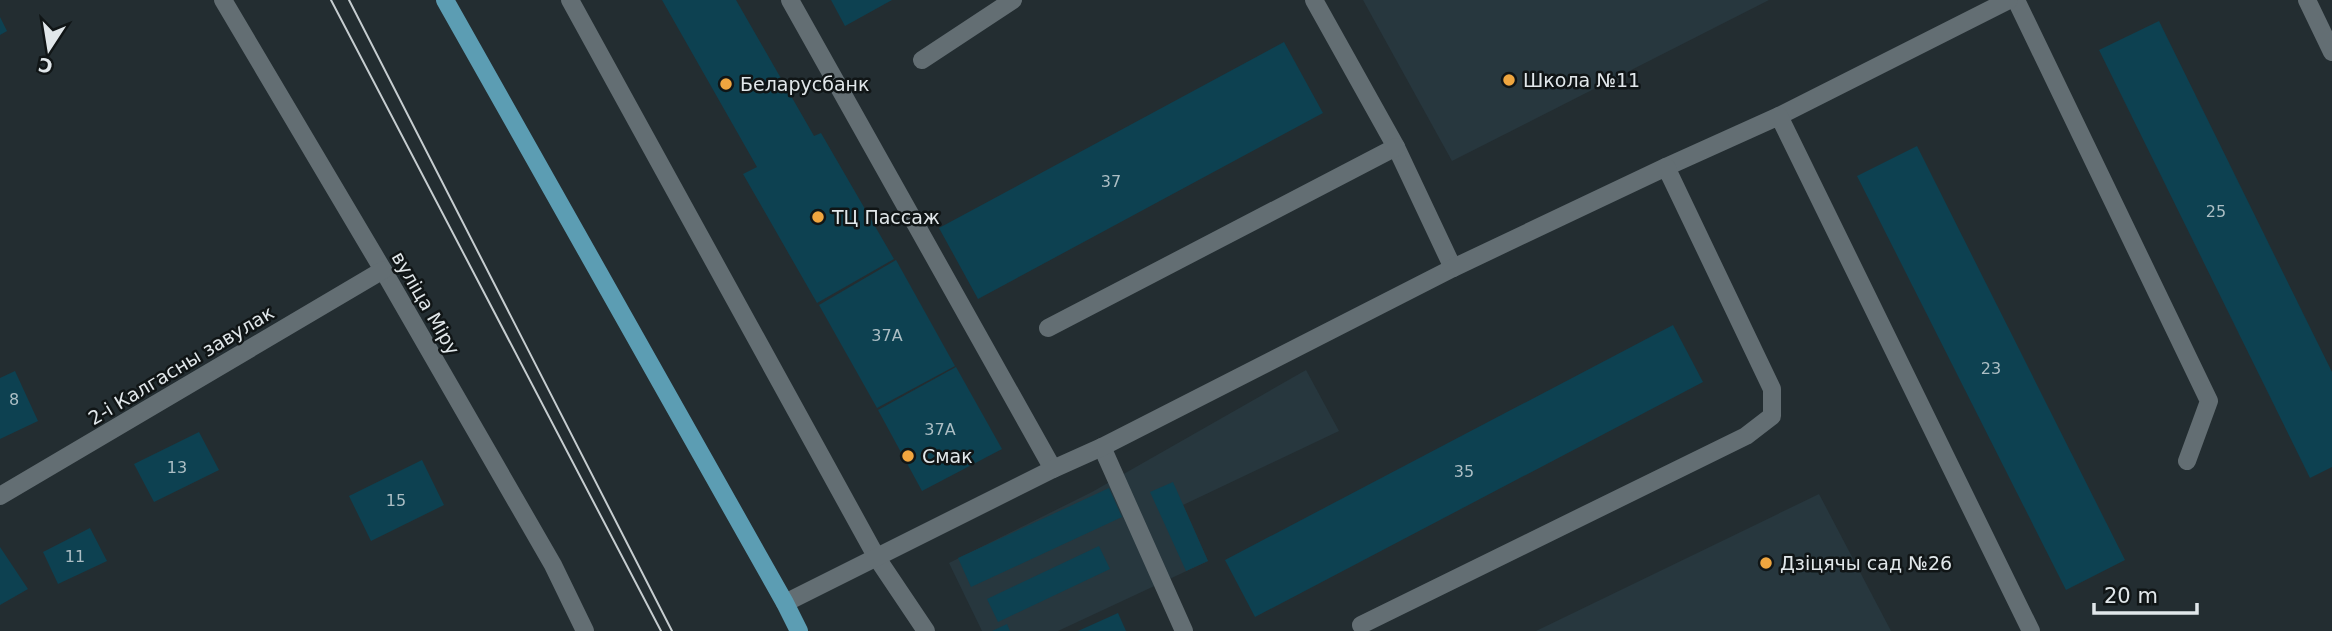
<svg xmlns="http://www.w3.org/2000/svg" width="2332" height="631" viewBox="0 0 2332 631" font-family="'DejaVu Sans',sans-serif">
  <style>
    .built { fill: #27373e }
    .building { fill: #0d4151 }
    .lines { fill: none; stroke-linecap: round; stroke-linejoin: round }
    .minor { stroke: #636e73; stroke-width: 18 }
    .major { stroke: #5c9db3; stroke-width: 18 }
    .tram { stroke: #c6cdd0; stroke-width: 2 }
    .poi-dot { fill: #f0a63f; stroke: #101516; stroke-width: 2.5 }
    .labels { text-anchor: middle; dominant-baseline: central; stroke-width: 5; stroke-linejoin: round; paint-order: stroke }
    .number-label { font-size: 16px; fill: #acbec4 }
    .poi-label { font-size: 19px; fill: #e1e7ea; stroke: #101516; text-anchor: start }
    .street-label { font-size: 19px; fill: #e1e7ea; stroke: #101516 }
  </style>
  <rect width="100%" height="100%" fill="#232d31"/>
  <g class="built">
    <path d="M1363,0H1769L1452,161Z"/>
    <path d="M1306,370L1339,431L1183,505L1208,561L1058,631H982L949,563L1092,492Z"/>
    <path d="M1819,494L1891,631H1536Z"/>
  </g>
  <g class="building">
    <path d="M662,0H736L814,136L821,133L894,259L817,303L743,174L757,167Z"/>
    <path d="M831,0H892L845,26Z"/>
    <path d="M0,17L7,31L0,35Z"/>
    <path d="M2159,21L2332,372V467L2310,478L2099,50Z"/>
    <path d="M1284,42L1323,113L978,299L939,228Z"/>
    <path d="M1917,146L2125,560L2066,590L1857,176Z"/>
    <path d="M896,260L955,366L877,408L819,305Z"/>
    <path d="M1673,325L1703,382L1255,617L1225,560Z"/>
    <path d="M956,367L1002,449L922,491L878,410Z"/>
    <path d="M15,371L38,421L0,439V378Z"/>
    <path d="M199,432L219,470L154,502L134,464Z"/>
    <path d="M422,460L444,505L371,541L349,496Z"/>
    <path d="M1173,482L1208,561L1186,571L1150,492Z"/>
    <path d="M1109,488L1122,517L971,587L958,558Z"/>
    <path d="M90,528L107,561L58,584L43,552Z"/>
    <path d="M1099,546L1110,569L998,622L987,599Z"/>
    <path d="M0,547L28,589L0,605Z"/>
    <path d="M1118,613L1126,631H1078Z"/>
    <path d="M1007,624L1010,631H992Z"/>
  </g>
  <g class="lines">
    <g class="minor">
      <path d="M223,0L383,270L553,565L585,631"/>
      <path d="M570,0L877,558L926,631"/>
      <path d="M790,0L1053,469"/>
      <path d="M1314,0L1396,147L1453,268"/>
      <path d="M2016,0L2209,401L2187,461"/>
      <path d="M2307,0L2332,52"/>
      <path d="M922,60L1013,0"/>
      <path d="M1779,116L2009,0"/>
      <path d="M1666,167L1779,116L2031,631"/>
      <path d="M1048,328L1396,147"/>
      <path d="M1102,447L1184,631"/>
      <path d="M0,496L383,270"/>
      <path d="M785,603L1053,469L1102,447L1453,268L1666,167L1772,389V416L1746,436L1361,625"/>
    </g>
    <path class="major" d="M445,0L785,603L799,631"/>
    <g class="tram">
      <path d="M331,0L661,631"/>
      <path d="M349,0L672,631"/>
    </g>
  </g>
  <g class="poi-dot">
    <circle cx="1509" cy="80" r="7"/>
    <circle cx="726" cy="84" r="7"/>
    <circle cx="818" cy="217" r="7"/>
    <circle cx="908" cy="456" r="7"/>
    <circle cx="1766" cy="563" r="7"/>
  </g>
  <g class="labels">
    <g class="number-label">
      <text x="1111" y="181">37</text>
      <text x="2216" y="211">25</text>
      <text x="887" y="335">37А</text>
      <text x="1991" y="368">23</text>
      <text x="14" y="399">8</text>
      <text x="940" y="429">37А</text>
      <text x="177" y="467">13</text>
      <text x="1464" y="471">35</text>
      <text x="396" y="500">15</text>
      <text x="75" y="556">11</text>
    </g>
    <g class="poi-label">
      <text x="1523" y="80">Школа №11</text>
      <text x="740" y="84">Беларусбанк</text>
      <text x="832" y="217">ТЦ Пассаж</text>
      <text x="922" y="456">Смак</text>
      <text x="1780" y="563">Дзіцячы сад №26</text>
    </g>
    <g class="street-label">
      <text transform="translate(426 303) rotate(60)">вуліца Міру</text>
      <text transform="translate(181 365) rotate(-31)">2-і Калгасны завулак</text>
    </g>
  </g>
  <g transform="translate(49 49) rotate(192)" stroke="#101516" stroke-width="5" paint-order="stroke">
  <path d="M0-5L12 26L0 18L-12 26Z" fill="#e1e7ea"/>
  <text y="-10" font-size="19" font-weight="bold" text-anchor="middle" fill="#e1e7ea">С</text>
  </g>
  <path d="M2094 603v10h103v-10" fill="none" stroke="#e1e7ea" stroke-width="3.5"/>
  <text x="2104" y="603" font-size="21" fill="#e1e7ea" stroke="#101516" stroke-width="5" paint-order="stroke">20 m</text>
</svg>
